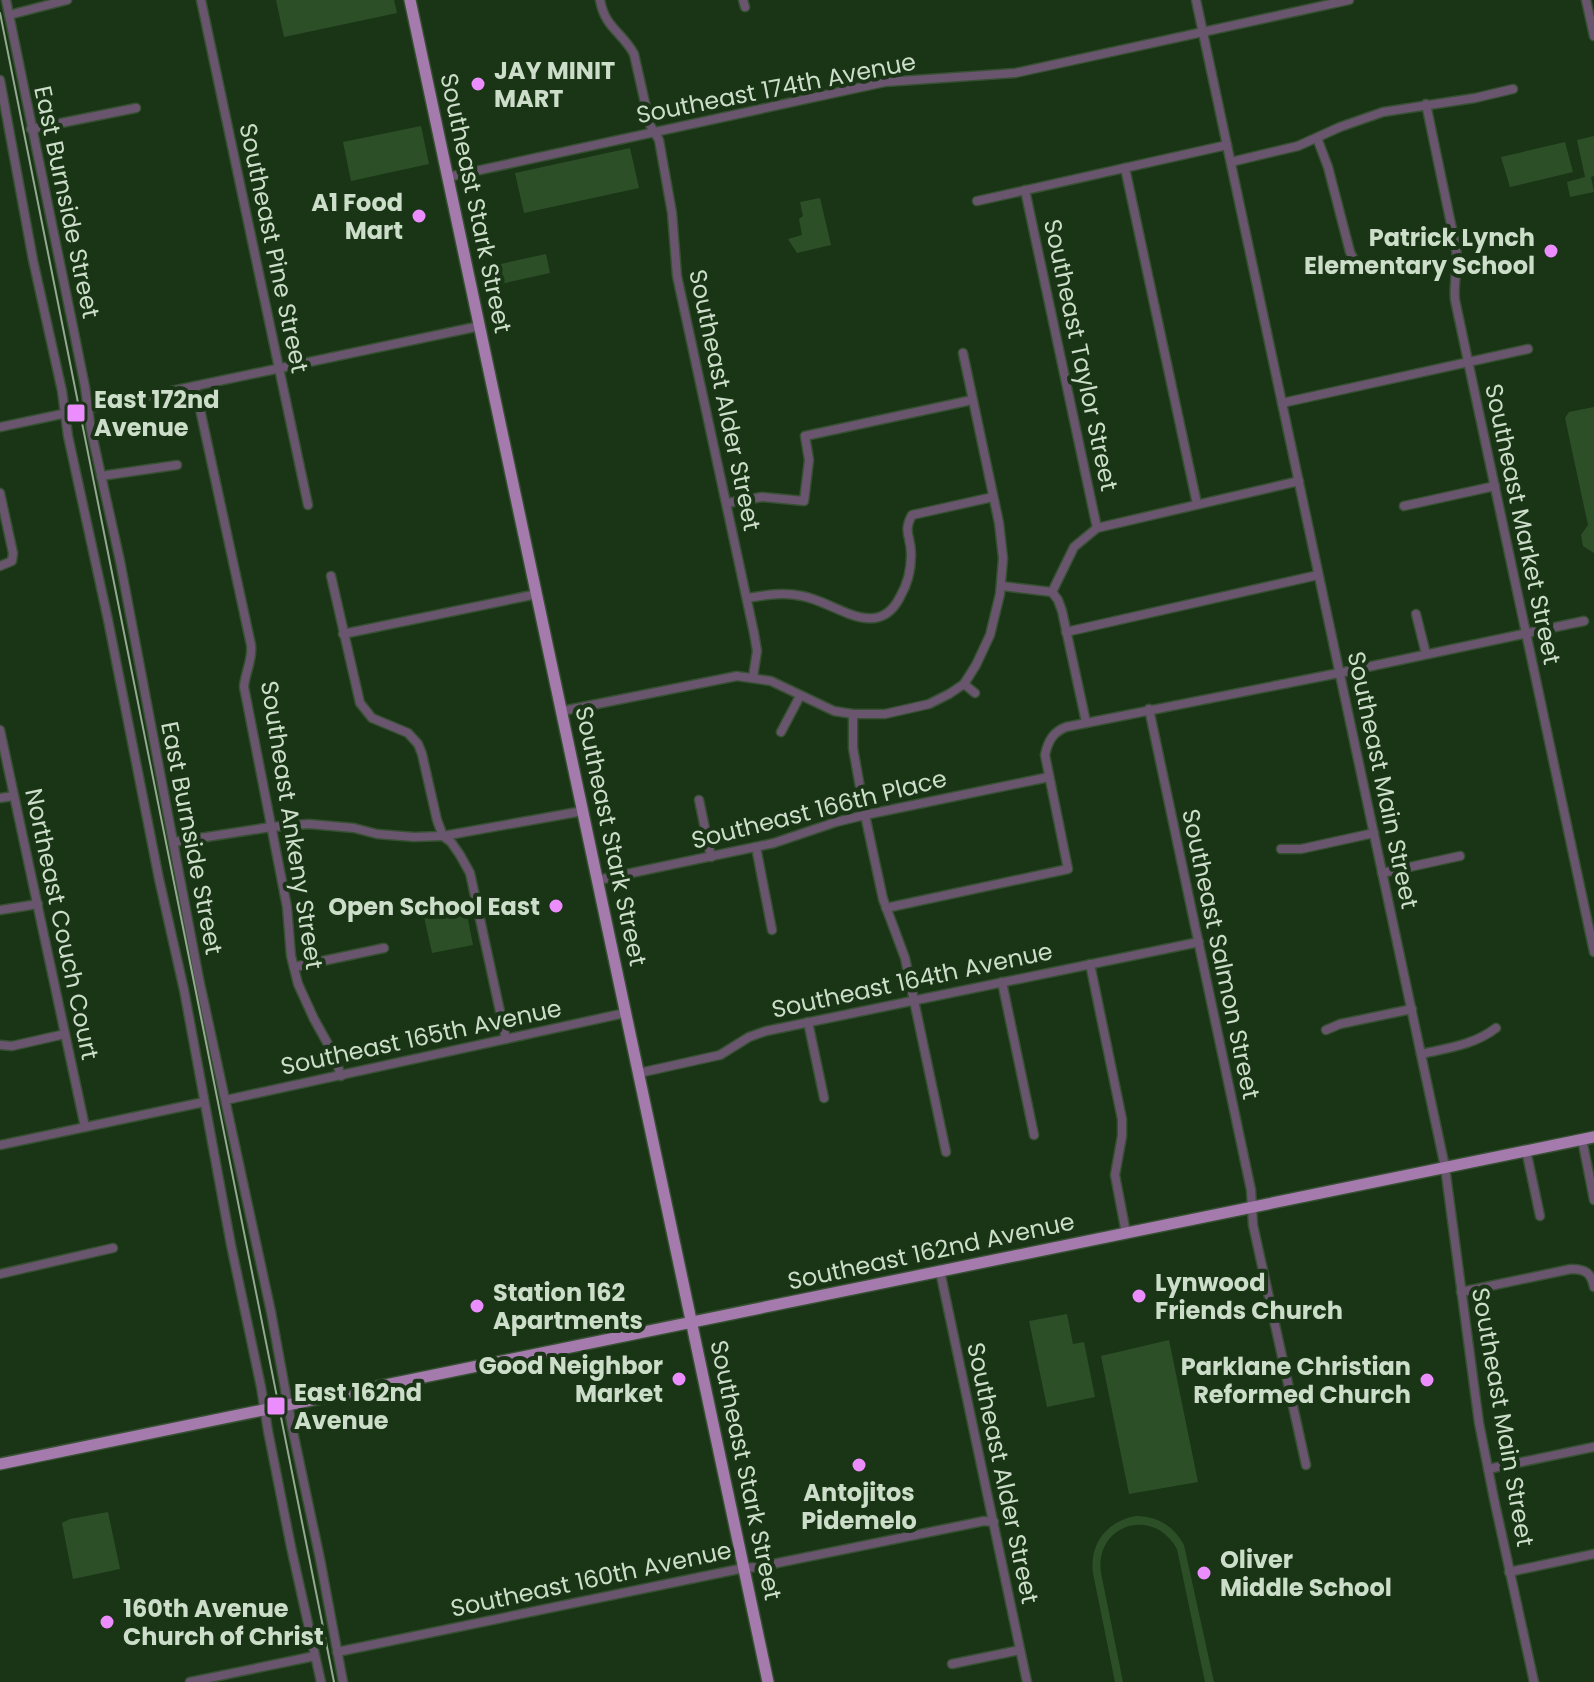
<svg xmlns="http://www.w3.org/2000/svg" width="1594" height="1682" viewBox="0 0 1594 1682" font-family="Poppins,sans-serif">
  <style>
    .green { fill: #2d4f28 }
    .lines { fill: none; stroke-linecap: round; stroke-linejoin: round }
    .minor-casing { stroke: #365032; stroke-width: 11 }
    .major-casing { stroke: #365032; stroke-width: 14 }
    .minor { stroke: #6a556e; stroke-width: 8 }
    .major { stroke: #a57bad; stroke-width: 11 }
    .tram { stroke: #94a991; stroke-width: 2 }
    .poi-dot { fill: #eb8dfc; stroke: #193515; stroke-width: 3 }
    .labels { text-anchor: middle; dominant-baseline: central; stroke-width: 8; stroke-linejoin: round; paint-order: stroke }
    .poi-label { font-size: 24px; font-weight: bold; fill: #ccddc9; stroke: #193515; text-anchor: start }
    .street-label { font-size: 24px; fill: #ccddc9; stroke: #193515 }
  </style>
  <rect width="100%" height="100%" fill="#193515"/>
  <g class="green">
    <path d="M276,0H394L397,13L284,37Z"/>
    <path d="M421,126L429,164L351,181L343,142Z"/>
    <path d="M1594,136V176L1591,177L1594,192L1570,197L1567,182L1585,177L1577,140Z"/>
    <path d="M1565,142L1573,172L1510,187L1501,157Z"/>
    <path d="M630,148L639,188L524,213L515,173Z"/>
    <path d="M820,198L831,245L797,253L788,239L802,235L799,219L803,216L800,202Z"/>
    <path d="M546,254L550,273L487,287L482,268Z"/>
    <path d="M1594,407V553L1583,546L1581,535L1588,525L1565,418L1569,412Z"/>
    <path d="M464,899L473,945L432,953L422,908Z"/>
    <path d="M1067,1314L1073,1344L1084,1342L1095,1397L1047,1407L1029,1321Z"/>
    <path d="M1169,1340L1198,1482L1129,1494L1101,1356Z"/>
    <path d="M108,1512L120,1569L73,1579L62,1523L70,1519Z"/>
    <path d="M1136,1516C1157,1516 1174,1526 1184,1545L1214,1682H1205L1177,1549C1154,1506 1094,1524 1101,1573L1123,1682H1115L1093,1573C1089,1544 1107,1521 1136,1516Z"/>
  </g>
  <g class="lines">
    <g class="minor-casing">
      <g id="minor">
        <path d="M6,0L73,327L85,387L91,430L120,561L199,979L271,1312L292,1427L320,1559L343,1682"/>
        <path d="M201,0L308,505"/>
        <path d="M600,0C605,28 622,32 634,54L650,125L659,140L672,213L677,276L754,633L757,651L753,677"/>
        <path d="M743,0L745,7"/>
        <path d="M1196,0L1445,1167L1479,1423L1494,1499L1534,1682"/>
        <path d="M1586,0L1594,36"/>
        <path d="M9,15L67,0"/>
        <path d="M0,80L33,260L62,391L68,436L108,620L159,879L184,990L231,1245L261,1387L268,1431L291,1547L321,1682"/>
        <path d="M1426,104L1456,248C1459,265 1453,282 1455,300L1594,952"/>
        <path d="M31,129L136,108"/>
        <path d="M1317,138L1328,167L1350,252L1357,266"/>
        <path d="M1231,162L1298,146L1340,127L1383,112L1475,98L1513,89"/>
        <path d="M1125,168L1197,504"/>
        <path d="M448,177L885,82L1015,73L1349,0"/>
        <path d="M1025,190L1097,528"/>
        <path d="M977,201L1227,145"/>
        <path d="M195,386L251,645C253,660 245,672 244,687L287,907L291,956L298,984L314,1019L334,1055L341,1076"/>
        <path d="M1282,403L1528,349"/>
        <path d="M0,427L480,326"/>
        <path d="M101,476L177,465"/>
        <path d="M0,493L13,553L12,561L0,566"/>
        <path d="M727,503L762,497L804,501L809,460L805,436L972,400"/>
        <path d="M1404,506L1495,486"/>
        <path d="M331,576L360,703L372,718L408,733L418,744L422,754L437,820L443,836L451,842L460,855L470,873L506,1039"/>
        <path d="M1002,586L1052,592"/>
        <path d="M1052,592L1074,547L1097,528L1299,481"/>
        <path d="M1052,592L1058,600L1062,611L1086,722"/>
        <path d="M747,598C766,595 783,592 802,596C834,601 877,643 900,597C907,585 911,569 911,556C912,537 902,533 912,515L993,497"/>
        <path d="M1416,614L1426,654"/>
        <path d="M1066,632L1318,575"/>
        <path d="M343,634L537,594"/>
        <path d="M964,684L975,693"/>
        <path d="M1149,709L1251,1190L1253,1225L1306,1465"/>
        <path d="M562,711L737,676L771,681L834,711L853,714H885L929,704L949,694L964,684L976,665L990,635L1000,594L1003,558L999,523L963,353"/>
        <path d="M853,714V748L865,815L883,899L905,958L946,1152"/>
        <path d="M0,730L85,1127"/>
        <path d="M781,732L800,696"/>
        <path d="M0,798L14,796"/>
        <path d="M699,800L711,857"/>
        <path d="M174,842L271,827L309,824L354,828L377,834L414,837L443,836L583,811"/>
        <path d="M756,847L772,930"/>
        <path d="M1281,849H1301L1374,833"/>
        <path d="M1382,873L1460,856"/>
        <path d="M598,880L774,843L836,822L865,815L1049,777"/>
        <path d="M886,908L1068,869L1045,755C1048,741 1053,732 1066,727L1339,673L1584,621"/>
        <path d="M0,910L38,904"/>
        <path d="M1090,964L1122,1119V1136L1115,1175L1126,1233"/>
        <path d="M294,967L384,948"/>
        <path d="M1002,982L1034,1135"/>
        <path d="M808,1022L824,1098"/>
        <path d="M1326,1030L1340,1024L1412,1009"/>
        <path d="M0,1045L12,1046L65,1034"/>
        <path d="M1421,1054C1448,1048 1474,1045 1496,1028"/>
        <path d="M639,1073L720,1055L749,1037L766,1031L1199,942"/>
        <path d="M226,1100L625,1013"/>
        <path d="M1582,1139L1594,1200"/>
        <path d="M0,1145L204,1102"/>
        <path d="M1526,1150L1540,1216"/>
        <path d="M940,1271L1027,1682"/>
        <path d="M0,1274L113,1248"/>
        <path d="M1461,1292L1571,1269C1586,1269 1591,1273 1594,1287"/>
        <path d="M1488,1469L1594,1447"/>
        <path d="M1509,1572L1594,1554"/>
        <path d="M337,1652L744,1568L758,1567L984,1521L994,1522"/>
        <path d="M952,1664L1020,1650"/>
        <path d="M190,1682L315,1656"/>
      </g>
    </g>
    <g class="major-casing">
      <g id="major">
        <path d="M410,0L768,1682"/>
        <path d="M0,1464L1594,1137"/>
      </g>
    </g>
    <use href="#minor" class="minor"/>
    <use href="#major" class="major"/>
    <path class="tram" d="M0,13L334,1682"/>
  </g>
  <g class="poi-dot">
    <circle cx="478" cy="84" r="8"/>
    <circle cx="419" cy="216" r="8"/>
    <circle cx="1551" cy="251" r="8"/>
    <rect x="66" y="403" width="20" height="20" rx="4"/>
    <circle cx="556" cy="906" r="8"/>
    <circle cx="1139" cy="1296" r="8"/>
    <circle cx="477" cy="1306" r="8"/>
    <circle cx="679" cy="1379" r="8"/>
    <circle cx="1427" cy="1380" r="8"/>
    <rect x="266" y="1396" width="20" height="20" rx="4"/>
    <circle cx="859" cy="1465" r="8"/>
    <circle cx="1204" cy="1573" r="8"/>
    <circle cx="107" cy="1622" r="8"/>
  </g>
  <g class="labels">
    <g class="poi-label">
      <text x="494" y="70">JAY MINIT<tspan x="494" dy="28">MART</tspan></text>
      <text x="403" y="202" text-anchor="end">A1 Food<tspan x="403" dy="28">Mart</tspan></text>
      <text x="1535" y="237" text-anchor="end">Patrick Lynch<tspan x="1535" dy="28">Elementary School</tspan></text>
      <text x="94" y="399">East 172nd<tspan x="94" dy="28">Avenue</tspan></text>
      <text x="540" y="906" text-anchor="end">Open School East</text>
      <text x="1155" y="1282">Lynwood<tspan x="1155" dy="28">Friends Church</tspan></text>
      <text x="493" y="1292">Station 162<tspan x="493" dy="28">Apartments</tspan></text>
      <text x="663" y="1365" text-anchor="end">Good Neighbor<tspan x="663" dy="28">Market</tspan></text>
      <text x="1411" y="1366" text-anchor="end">Parklane Christian<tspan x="1411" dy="28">Reformed Church</tspan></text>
      <text x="294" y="1392">East 162nd<tspan x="294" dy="28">Avenue</tspan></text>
      <text x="859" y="1492" text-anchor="middle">Antojitos<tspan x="859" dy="28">Pidemelo</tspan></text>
      <text x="1220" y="1559">Oliver<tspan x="1220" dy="28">Middle School</tspan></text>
      <text x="123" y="1608">160th Avenue<tspan x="123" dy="28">Church of Christ</tspan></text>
    </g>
    <g class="street-label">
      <text transform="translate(776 88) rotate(-11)">Southeast 174th Avenue</text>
      <text transform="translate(67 202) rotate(78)">East Burnside Street</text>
      <text transform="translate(476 203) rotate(78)">Southeast Stark Street</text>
      <text transform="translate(274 248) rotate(78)">Southeast Pine Street</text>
      <text transform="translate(1081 355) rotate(78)">Southeast Taylor Street</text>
      <text transform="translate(725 400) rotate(78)">Southeast Alder Street</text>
      <text transform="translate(1523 524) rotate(78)">Southeast Market Street</text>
      <text transform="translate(1383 780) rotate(78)">Southeast Main Street</text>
      <text transform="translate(819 809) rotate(-14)">Southeast 166th Place</text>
      <text transform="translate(292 825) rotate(81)">Southeast Ankeny Street</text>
      <text transform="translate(611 836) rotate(78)">Southeast Stark Street</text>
      <text transform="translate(192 838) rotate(79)">East Burnside Street</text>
      <text transform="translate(62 924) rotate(78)">Northeast Couch Court</text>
      <text transform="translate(1221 954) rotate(78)">Southeast Salmon Street</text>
      <text transform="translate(912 980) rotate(-12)">Southeast 164th Avenue</text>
      <text transform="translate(421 1037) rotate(-12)">Southeast 165th Avenue</text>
      <text transform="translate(931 1251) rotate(-12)">Southeast 162nd Avenue</text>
      <text transform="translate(1503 1417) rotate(80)">Southeast Main Street</text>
      <text transform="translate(746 1470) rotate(78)">Southeast Stark Street</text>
      <text transform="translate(1003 1473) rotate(78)">Southeast Alder Street</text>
      <text transform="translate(591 1579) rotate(-12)">Southeast 160th Avenue</text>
    </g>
  </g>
</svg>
